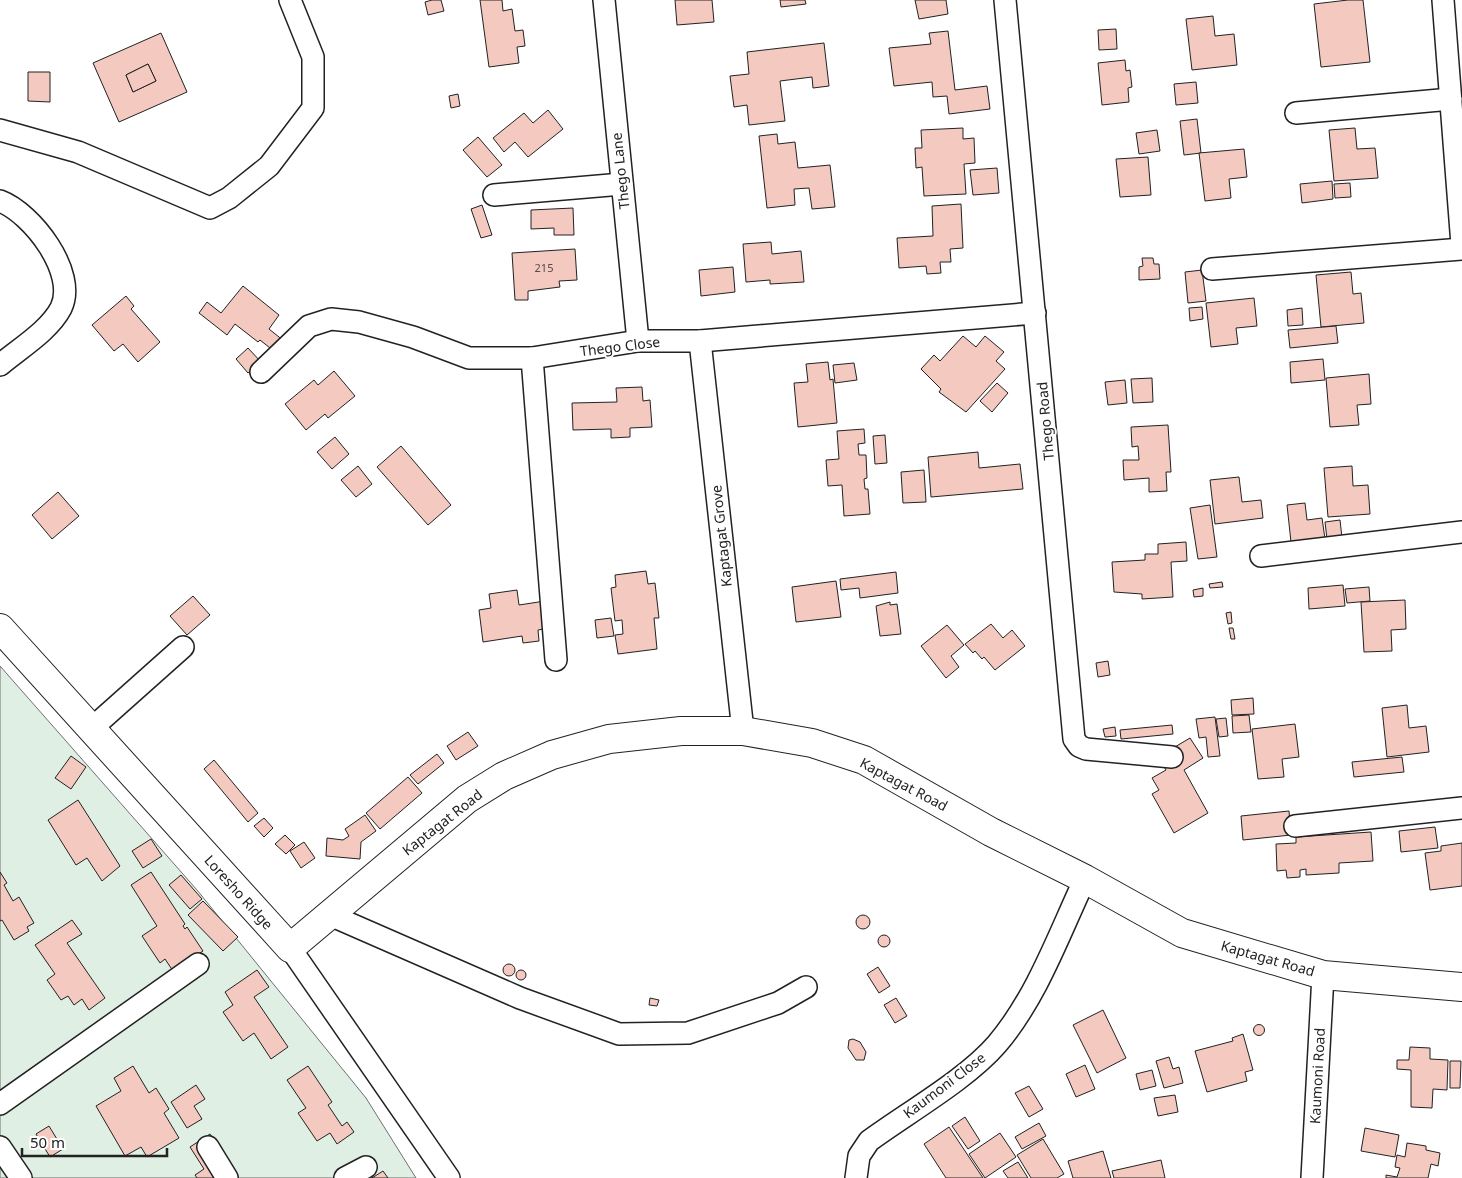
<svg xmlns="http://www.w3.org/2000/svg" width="1462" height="1178" viewBox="0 0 1462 1178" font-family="'Noto Sans',sans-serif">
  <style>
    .green { fill: #e0efe3; stroke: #6f6f6f }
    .building { fill: #f3c9c0; stroke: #222; fill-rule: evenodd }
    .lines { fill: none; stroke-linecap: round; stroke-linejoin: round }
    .minor-casing { stroke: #222; stroke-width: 24 }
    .major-casing { stroke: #222; stroke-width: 30 }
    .minor { stroke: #fff; stroke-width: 21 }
    .major { stroke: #fff; stroke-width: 28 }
    .labels { text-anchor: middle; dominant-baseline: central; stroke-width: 4; stroke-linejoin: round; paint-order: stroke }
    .number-label { font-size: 11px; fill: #564c4a }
    .street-label { font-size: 14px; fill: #222; stroke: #fff }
  </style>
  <rect width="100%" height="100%" fill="#fff"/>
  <path class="green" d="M0,666L197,890L366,1098L416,1178H0Z"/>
  <g class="building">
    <path d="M432,0H441L444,11L428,15L425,2Z"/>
    <path d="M480,0H502L503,11L512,9L515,31L523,30L525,46L517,47L519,63L489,67Z"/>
    <path d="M675,0H712L714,22L677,25Z"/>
    <path d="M780,0H805L806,4L781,7Z"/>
    <path d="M915,0H946L948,14L919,19Z"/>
    <path d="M1348,0H1363L1370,62L1321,67L1314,4Z"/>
    <path d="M1213,16L1215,36L1234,34L1237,65L1192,70L1186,19Z"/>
    <path d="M1116,29L1117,49L1099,50L1098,30Z"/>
    <path d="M948,31L955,90L987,86L990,109L949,114L947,96L933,97L932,82L894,86L889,48L931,44L929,33Z"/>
    <path d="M161,33L187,92L119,122L93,63ZM148,64L156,81L133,92L126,75Z"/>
    <path d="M824,43L829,86L813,88L812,77L780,81L785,121L749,125L747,105L734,107L730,76L749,74L747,52Z"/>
    <path d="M1125,60L1126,71L1130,70L1132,87L1128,88L1129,102L1102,105L1098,63Z"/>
    <path d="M148,64L156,81L133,92L126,75Z"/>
    <path d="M28,72H50V102L28,101Z"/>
    <path d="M1196,82L1198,103L1176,105L1174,84Z"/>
    <path d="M458,94L460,106L451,108L449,96Z"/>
    <path d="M548,110L563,129L528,157L515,142L504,152L493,138L524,113L533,123Z"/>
    <path d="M1197,119L1201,153L1184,155L1180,121Z"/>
    <path d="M963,128V139L974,138L975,163L964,164L966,194L924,196L922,167L916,168L915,148H922L921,130Z"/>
    <path d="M1355,128L1357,149L1375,148L1378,178L1334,181L1329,130Z"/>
    <path d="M1157,130L1160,151L1139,154L1136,133Z"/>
    <path d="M777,134L778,144L795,142L798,168L830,165L835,207L812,209L809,188L794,189L795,205L767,208L759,136Z"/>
    <path d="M478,137L502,165L487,177L463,150Z"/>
    <path d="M1244,149L1247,177L1229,179L1231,198L1205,201L1199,153Z"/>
    <path d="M1148,157L1151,195L1120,197L1116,159Z"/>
    <path d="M997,168L999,193L973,195L970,170Z"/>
    <path d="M1332,181L1333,199L1302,203L1300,184Z"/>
    <path d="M1350,183L1351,197L1335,198L1334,184Z"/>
    <path d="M961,204L963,248L950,249L951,262H940L941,273L927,274L926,266L899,268L897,238L933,236L932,206Z"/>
    <path d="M482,205L492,235L481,238L471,209Z"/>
    <path d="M573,208L574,235H554V228L531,229V210Z"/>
    <path d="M771,242L772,254L801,251L804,282L770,284V280L746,282L743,244Z"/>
    <path d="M575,249L577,280L559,281L560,287L528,291V300H515L512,253Z"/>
    <path d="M1142,258H1153L1154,264H1159L1160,279L1139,280V267L1143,266Z"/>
    <path d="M733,267L735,292L701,296L699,270Z"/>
    <path d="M1202,270L1206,301L1188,303L1185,272Z"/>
    <path d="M1351,272L1353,294L1361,293L1364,323L1321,327L1316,275Z"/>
    <path d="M243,286L279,315L269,329L284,341L275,352L260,340L258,342L235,324L227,335L199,313L207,302L221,313Z"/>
    <path d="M126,296L134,306L131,309L160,342L138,362L123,344L114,351L92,325Z"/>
    <path d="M1254,298L1257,326L1236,328L1238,344L1211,347L1206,303Z"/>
    <path d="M1202,307L1203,319L1190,321L1189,308Z"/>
    <path d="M1302,308L1303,325L1288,326L1287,310Z"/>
    <path d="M1336,326L1338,343L1290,348L1288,330Z"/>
    <path d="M963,336L976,347L985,336L1004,352L996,361L1005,369L966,412L939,392L941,389L921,369L934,355L940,361Z"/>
    <path d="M248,348L261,362L248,373L236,359Z"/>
    <path d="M1323,359L1325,380L1291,383L1290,362Z"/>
    <path d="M828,362L830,380L833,379L837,423L798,427L794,383L808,382L806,364Z"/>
    <path d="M854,363L857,380L835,383L833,365Z"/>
    <path d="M334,371L355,396L328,418L325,414L306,430L285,404L314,380L318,385Z"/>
    <path d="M1369,374L1371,404L1357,405L1359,425L1330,427L1326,378Z"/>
    <path d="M1152,378L1153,402L1133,403L1131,379Z"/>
    <path d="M1125,380L1127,403L1108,405L1105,382Z"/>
    <path d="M997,383L1008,393L992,412L980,401Z"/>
    <path d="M642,387L643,401L650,400L652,427L630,428V437L611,438V429L573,430L572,403L617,402L616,388Z"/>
    <path d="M1168,425L1171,472H1166L1167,491L1149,492V478L1124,480L1123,460H1139L1138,446L1132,447L1131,427Z"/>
    <path d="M864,429L865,443L858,444L859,455H866L867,478L864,479L865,489H868L870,514L844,516L842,485L828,486L826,460L839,459L837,431Z"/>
    <path d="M885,435L887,463L875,464L873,436Z"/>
    <path d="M335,437L349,454L332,469L317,452Z"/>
    <path d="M401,446L451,505L428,525L377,467Z"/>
    <path d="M978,452L979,468L1020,464L1023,489L931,497L928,457Z"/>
    <path d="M358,466L372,484L356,497L341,480Z"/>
    <path d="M1352,466L1353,486L1368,485L1370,514L1328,517L1324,468Z"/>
    <path d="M924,470L926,502L903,503L901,472Z"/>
    <path d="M1239,477L1242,502L1261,500L1263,518L1215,524L1210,480Z"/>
    <path d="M58,492L79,516L52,539L32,515Z"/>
    <path d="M1305,503L1307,520L1322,518L1325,539L1291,542L1287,505Z"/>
    <path d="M1210,505L1217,557L1198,559L1190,508Z"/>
    <path d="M1340,520L1342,538L1327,539L1325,522Z"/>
    <path d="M1186,542L1187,561L1171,562L1173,597L1142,599V594L1114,592L1112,562L1145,560V554H1158V544Z"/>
    <path d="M646,571L648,584L655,583L659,618H654L657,649L618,654L615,635L623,634L622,620L615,621L611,588L616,587L615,575Z"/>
    <path d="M896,572L898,593L860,598L859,588L841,590L840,579Z"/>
    <path d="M836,581L841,617L796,622L792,587Z"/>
    <path d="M1222,582L1223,587L1210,588L1209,584Z"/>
    <path d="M1343,585L1345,606L1309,609L1308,588Z"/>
    <path d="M1369,587L1370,601L1347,603L1345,589Z"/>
    <path d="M1203,588V596L1194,597L1193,590Z"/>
    <path d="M517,590L519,605L545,601L549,628L538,630L539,641L523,643L522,636L483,642L479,610L491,608L489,594Z"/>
    <path d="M193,596L210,615L187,635L170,616Z"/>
    <path d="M1405,600L1406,629L1391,630L1392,651L1364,652L1361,602Z"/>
    <path d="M890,602V605L897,604L901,634L880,636L876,606Z"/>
    <path d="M1231,612L1232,623L1228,624L1226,613Z"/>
    <path d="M611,618L614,636L597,638L595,620Z"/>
    <path d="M991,624L1003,638L1012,630L1025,646L995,670L984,657L982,659L975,651L973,653L965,644Z"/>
    <path d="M947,625L964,645L951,656L959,667L946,678L921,646Z"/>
    <path d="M1229,628H1233L1235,639H1231Z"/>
    <path d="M1108,661L1110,675L1098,677L1096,663Z"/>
    <path d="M1253,698L1254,714L1232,715L1231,700Z"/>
    <path d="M1407,705L1409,728L1426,726L1429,752L1387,757L1382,708Z"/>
    <path d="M1249,715L1251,732L1233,733L1232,716Z"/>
    <path d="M1215,717L1220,756L1208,757L1206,737L1199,738L1196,719Z"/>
    <path d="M1226,718L1228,736L1219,737L1216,719Z"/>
    <path d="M1295,724L1299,757L1282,759L1284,777L1258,779L1252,729Z"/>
    <path d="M1172,725L1173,734L1121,739L1120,730Z"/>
    <path d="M1115,727L1116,736L1105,737L1103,729Z"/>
    <path d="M468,732L478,746L456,760L447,746Z"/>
    <path d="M1190,738L1203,758L1184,770L1208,813L1174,833L1152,794L1159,790L1152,778L1166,770L1158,757Z"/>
    <path d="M437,754L444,763L418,784L410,775Z"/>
    <path d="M71,756L86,767L71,789L55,778Z"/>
    <path d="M1402,757L1404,772L1354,777L1352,762Z"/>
    <path d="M214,760L258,813L248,822L204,769Z"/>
    <path d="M408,777L422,793L380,829L366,813Z"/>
    <path d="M78,800L120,866L102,881L87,858L76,865L48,820Z"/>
    <path d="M1289,811L1291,835L1243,840L1241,816Z"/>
    <path d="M365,815L376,831L361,842L360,859L326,856L327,838L343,840L349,836L345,829Z"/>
    <path d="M264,818L273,828L264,837L254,826Z"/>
    <path d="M1435,827L1438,848L1401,852L1399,831Z"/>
    <path d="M1371,832L1373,861L1339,863V873L1306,875V869L1300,870V877L1287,878L1286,870L1277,871L1276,844L1296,843V837Z"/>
    <path d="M285,835L295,845L286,854L275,844Z"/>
    <path d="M151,839L162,856L143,868L132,851Z"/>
    <path d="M304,842L315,858L301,868L290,851Z"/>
    <path d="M1462,843V886L1430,890L1425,853L1441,851V846Z"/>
    <path d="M0,872L7,883L4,885L13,901L19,897L34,923L27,927L29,931L14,940L2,920L0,921Z"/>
    <path d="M151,872L185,924L183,926L185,929L187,927L203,951L173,971L165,959L160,963L142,936L157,926L131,885Z"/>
    <path d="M181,875L202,899L190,909L169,885Z"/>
    <path d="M203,901L238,937L223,951L188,915Z"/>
    <circle cx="863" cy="922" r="7"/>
    <path d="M72,920L82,934L67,943L105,998L89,1010L82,999L74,1005L68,996L61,1000L47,980L55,974L35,945Z"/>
    <circle cx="884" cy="941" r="6"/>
    <circle cx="509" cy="970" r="6"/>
    <path d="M878,967L890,986L879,993L867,974Z"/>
    <circle cx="521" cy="975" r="5"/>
    <path d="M257,970L269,987L254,997L288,1047L271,1059L254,1033L243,1041L223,1012L233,1005L225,992Z"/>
    <path d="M650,998L659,1000L657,1006L649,1005Z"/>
    <path d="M896,998L907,1016L895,1023L884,1005Z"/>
    <path d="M1103,1010L1126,1058L1097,1073L1073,1025Z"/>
    <circle cx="1259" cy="1030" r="5.5"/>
    <path d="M1243,1034L1253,1070L1245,1072L1247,1081L1207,1092L1195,1051L1233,1041L1232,1038Z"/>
    <path d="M853,1039L860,1042L866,1052L864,1060H856L848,1048L849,1040Z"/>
    <path d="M1410,1047L1430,1048V1059L1448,1060L1447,1090L1433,1089L1432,1108L1411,1107V1070L1397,1069V1060H1409Z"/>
    <path d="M1169,1057L1173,1069L1179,1067L1183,1083L1164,1088L1156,1061Z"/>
    <path d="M1450,1061H1461L1460,1088H1450Z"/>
    <path d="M1085,1065L1095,1089L1076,1097L1066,1074Z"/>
    <path d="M133,1066L149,1093L156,1088L169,1109L164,1113L179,1138L147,1157L141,1147L125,1156L96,1106L121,1091L114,1078Z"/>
    <path d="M308,1066L332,1102L328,1105L342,1126L347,1122L354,1132L337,1144L330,1133L317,1141L298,1113L306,1108L287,1080Z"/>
    <path d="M1152,1070L1156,1086L1140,1090L1136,1074Z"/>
    <path d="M196,1085L205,1099L194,1106L202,1119L187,1128L171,1102Z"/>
    <path d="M1029,1086L1043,1109L1029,1117L1015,1093Z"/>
    <path d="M1175,1095L1178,1112L1158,1116L1154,1098Z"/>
    <path d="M965,1117L980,1141L968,1149L952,1126Z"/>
    <path d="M1039,1123L1046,1136L1022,1149L1015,1137Z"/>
    <path d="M49,1126L63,1149L50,1157L36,1134Z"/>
    <path d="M949,1127L983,1178H946L924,1144Z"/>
    <path d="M1365,1128L1399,1135L1395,1157L1361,1151Z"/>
    <path d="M1000,1133L1016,1157L985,1178L969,1154Z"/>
    <path d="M210,1134L230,1163L233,1178H197L195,1175L204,1169L190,1147Z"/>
    <path d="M1043,1139L1064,1174L1057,1178H1031L1017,1155Z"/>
    <path d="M1407,1143L1426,1146V1150L1440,1153L1438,1166L1431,1164L1428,1178H1386V1175L1397,1177L1400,1168L1395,1167L1397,1155L1405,1157Z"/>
    <path d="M1103,1151L1111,1178H1073L1068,1161Z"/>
    <path d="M1161,1160L1165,1178H1114L1112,1171Z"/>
    <path d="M1018,1162L1028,1178H1008L1003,1171Z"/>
    <path d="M383,1171L388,1178H372Z"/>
  </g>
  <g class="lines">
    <g class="minor-casing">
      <g id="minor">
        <path d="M604,0L638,341"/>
        <path d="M1005,0L1074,739L1079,746L1086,749L1172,757"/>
        <path d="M1443,0L1462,245"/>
        <path d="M1296,113L1451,99"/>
        <path d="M0,130L78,152L210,208L229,198L269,166L313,108V57L290,0"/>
        <path d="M494,195L622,184"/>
        <path d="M0,201C32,213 78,273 61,308C49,331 20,348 0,365"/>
        <path d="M1212,269L1462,249"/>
        <path d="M700,341L743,731"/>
        <path d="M532,358L556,660"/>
        <path d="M261,372L309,326L331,319L359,322L413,337L469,358H532L638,341H700L1035,313"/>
        <path d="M1261,556L1462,532"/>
        <path d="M91,729L183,647"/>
        <path d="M1295,826L1462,808"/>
        <path d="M330,915L520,998L619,1034L688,1033L778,1003L806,987"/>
        <path d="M290,948L449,1178"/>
        <path d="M0,1104L198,964"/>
        <path d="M0,1147L21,1178"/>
        <path d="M208,1147L227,1178"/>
        <path d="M345,1178L366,1167"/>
        <path d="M856,1178L859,1156L869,1141C907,1113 967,1079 997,1044C1037,997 1059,934 1085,879"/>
        <path d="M1312,1178L1323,975"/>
      </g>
    </g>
    <g class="major-casing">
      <path id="major" d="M0,628L290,948L467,799L504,776L552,755L609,739L681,731H743L812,743L864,760L991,832L1085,879L1182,933L1323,975L1462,987"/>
    </g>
    <use href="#minor" class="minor"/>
    <use href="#major" class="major"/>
  </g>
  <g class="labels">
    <g class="number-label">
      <text x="544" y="267">215</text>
    </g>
    <g class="street-label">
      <text transform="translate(620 171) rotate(-96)">Thego Lane</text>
      <text transform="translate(620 346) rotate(-7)">Thego Close</text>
      <text transform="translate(1045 421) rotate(-95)">Thego Road</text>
      <text transform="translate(721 536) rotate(-96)">Kaptagat Grove</text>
      <text transform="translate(904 784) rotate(28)">Kaptagat Road</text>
      <text transform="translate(442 822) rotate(-38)">Kaptagat Road</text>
      <text transform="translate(239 892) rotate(48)">Loresho Ridge</text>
      <text transform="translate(1268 958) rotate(16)">Kaptagat Road</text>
      <text transform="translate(1317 1076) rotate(-87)">Kaumoni Road</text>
      <text transform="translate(944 1085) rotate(-37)">Kaumoni Close</text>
    </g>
  </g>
  <path d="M22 1148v8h145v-8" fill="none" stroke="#222222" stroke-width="2.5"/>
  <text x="30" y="1148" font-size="15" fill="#222222" stroke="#ffffff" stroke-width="4" paint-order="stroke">50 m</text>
</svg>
